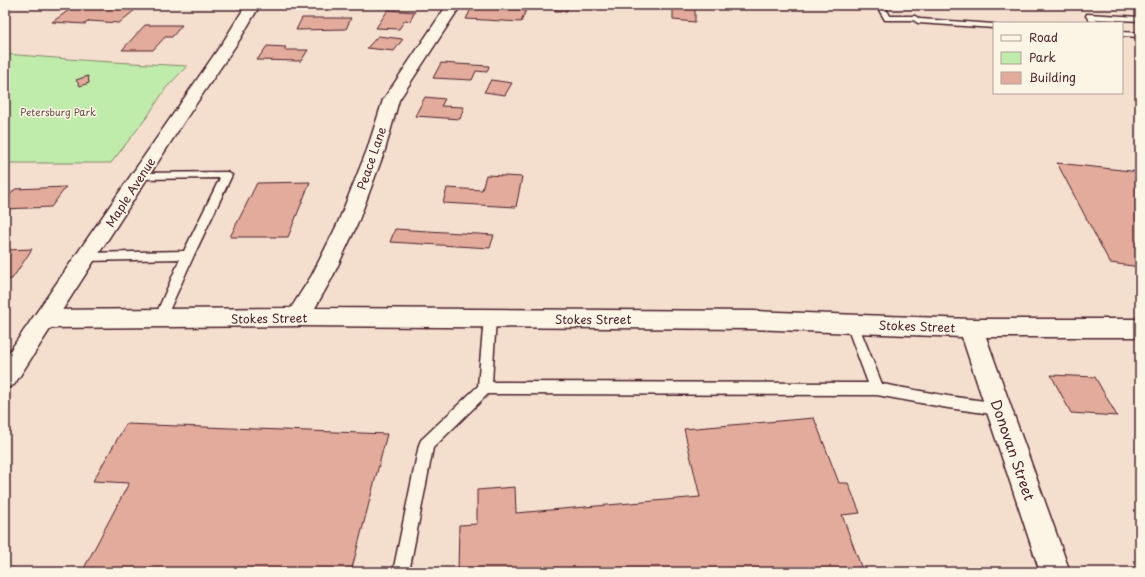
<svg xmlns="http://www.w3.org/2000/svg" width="1145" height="577" viewBox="0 0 1145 577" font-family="'Playpen Sans',sans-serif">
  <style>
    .green { fill: #bfecaa; stroke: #84866a }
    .building { fill: #e3ab9b; stroke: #4a1f2b }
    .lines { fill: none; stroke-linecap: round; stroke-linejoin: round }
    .lane-casing { stroke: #4a1f2b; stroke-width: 3 }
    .street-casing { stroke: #4a1f2b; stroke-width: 3 }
    .secondary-casing { stroke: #4a1f2b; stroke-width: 3 }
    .lane { fill: #fcf5e5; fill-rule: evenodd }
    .street { fill: #fcf5e5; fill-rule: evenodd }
    .secondary { fill: #fcf5e5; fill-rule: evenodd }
    .labels { text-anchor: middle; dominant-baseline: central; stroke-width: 3; stroke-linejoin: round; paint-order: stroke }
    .far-park-label { font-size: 10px; fill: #67524b; stroke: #fcf5e5 }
    .street-label { font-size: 12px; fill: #4a1f2b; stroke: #fcf5e5 }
    .near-street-label { font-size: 14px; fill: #4a1f2b; stroke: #fcf5e5 }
  </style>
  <rect width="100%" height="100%" fill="#f4dfcf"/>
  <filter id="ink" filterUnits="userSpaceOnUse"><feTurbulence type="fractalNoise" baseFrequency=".025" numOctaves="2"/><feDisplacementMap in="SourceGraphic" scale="8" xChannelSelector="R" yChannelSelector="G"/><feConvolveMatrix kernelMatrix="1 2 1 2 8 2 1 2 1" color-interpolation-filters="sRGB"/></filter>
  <g filter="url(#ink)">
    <path class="green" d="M5,54L94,61L187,66L166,88L147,117L111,163H5Z"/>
    <g class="building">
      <path d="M553,5H568L567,11H555L556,6Z"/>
      <path d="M1030,5H1069L1072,8L1031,7Z"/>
      <path d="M104,7L136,9L119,23L89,21L85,24L52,22L72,8L101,9Z"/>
      <path d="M472,7L526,10L521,22L466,19Z"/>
      <path d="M673,7L695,8V22L673,20Z"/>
      <path d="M388,10L415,12L410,21L405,20L399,29L376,28Z"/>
      <path d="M302,18H351L346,29L296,30Z"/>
      <path d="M145,25H182L172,37H165L153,50H122Z"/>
      <path d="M378,36L403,39L394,51L367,48Z"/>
      <path d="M267,46L286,47L284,50H308L301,61L257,60Z"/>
      <path d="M441,63L489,66L487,72L476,71L472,80L433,78Z"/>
      <path d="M88,76L89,83L80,86L76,80Z"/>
      <path d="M491,80L512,83L505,95L484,92Z"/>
      <path d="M425,97L445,99L441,106L464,107L460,119L415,116Z"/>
      <path d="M1057,163L1140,172V267L1110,263Z"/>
      <path d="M486,175L522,177L516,207L443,203L447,188L482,190Z"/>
      <path d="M310,182L288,237H230L257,183Z"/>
      <path d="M66,187L51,207L5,209V201L15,189Z"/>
      <path d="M395,229L494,235L490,248L390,242Z"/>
      <path d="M32,249L12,279L5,280V250Z"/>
      <path d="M1051,375L1095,377L1117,416L1071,413Z"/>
      <path d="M814,418L839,483H848L860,513L842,515L863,572H458L459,525L477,524V490L515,487L516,513L700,497L684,429Z"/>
      <path d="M126,424L387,434L351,572H82L129,483L93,481Z"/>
    </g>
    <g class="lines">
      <g class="lane-casing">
        <g id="lane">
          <path d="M876,5H884L890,16H915L920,19L994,24V28L918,23L913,20H885Z"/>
          <path d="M1087,14L1140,17V21L1096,19L1099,23H1091L1086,16Z"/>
          <path d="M1122,32L1140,33V37L1122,36Z"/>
          <path d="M227,172L232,175L194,255L164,322L160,324L156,322L154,319L180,259L86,261L82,260L80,257L82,254L86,253L184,251L220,178L141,179L136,176L141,173Z"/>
          <path d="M490,313L494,315L496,318L492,382L868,383L846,324L848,320L852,319L856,320L858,324L882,384L948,396L999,403L1004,405L1006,409L1004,413L999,415L948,408L877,395L488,394L433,448L409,572H393L419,445L421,440L478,386L484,318L486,315Z"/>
        </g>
      </g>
      <g class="street-casing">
        <path id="street" d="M447,5H461L399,100L385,150L357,225L332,278L315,308L752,311L971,319H1140V337H986L1070,572H1040L962,337L752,329L298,326L45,328L37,325L34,319L37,313L45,310L291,308L312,275L337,225L367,150L383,100Z"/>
      </g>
      <g class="secondary-casing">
        <path id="secondary" d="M246,5H260L240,39L185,120L14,385L5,389V358L225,39Z"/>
      </g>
      <use href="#lane" class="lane"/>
      <use href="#street" class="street"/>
      <use href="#secondary" class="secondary"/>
    </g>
  </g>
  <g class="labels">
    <g class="far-park-label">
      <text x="58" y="111">Petersburg Park</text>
    </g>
    <g class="street-label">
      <text transform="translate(371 158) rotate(-71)">Peace Lane</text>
      <text transform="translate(130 192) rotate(-57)">Maple Avenue</text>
      <text transform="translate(269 318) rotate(-1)">Stokes Street</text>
      <text x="593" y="319">Stokes Street</text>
      <text transform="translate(917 326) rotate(2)">Stokes Street</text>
    </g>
    <g class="near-street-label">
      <text transform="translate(1013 450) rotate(71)">Donovan Street</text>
    </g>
  </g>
  <rect width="1145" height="577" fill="none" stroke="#fcf5e5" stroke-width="20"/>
  <rect x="10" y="10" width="1125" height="557" fill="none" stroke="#4a1f2b" stroke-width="1.5" filter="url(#ink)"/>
  <rect x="993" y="22" width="130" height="72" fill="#fcf5e5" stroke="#b59f9b"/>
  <rect x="1001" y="35" width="20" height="6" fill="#fcf5e5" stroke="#b59f9b"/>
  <text x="1029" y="42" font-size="12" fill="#4a1f2b">Road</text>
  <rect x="1001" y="52" width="20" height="12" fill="#bfecaa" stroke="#b59f9b"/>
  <text x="1029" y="62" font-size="12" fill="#4a1f2b">Park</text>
  <rect x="1001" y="72" width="20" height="12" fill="#e3ab9b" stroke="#b59f9b"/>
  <text x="1029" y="82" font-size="12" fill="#4a1f2b">Building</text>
</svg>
